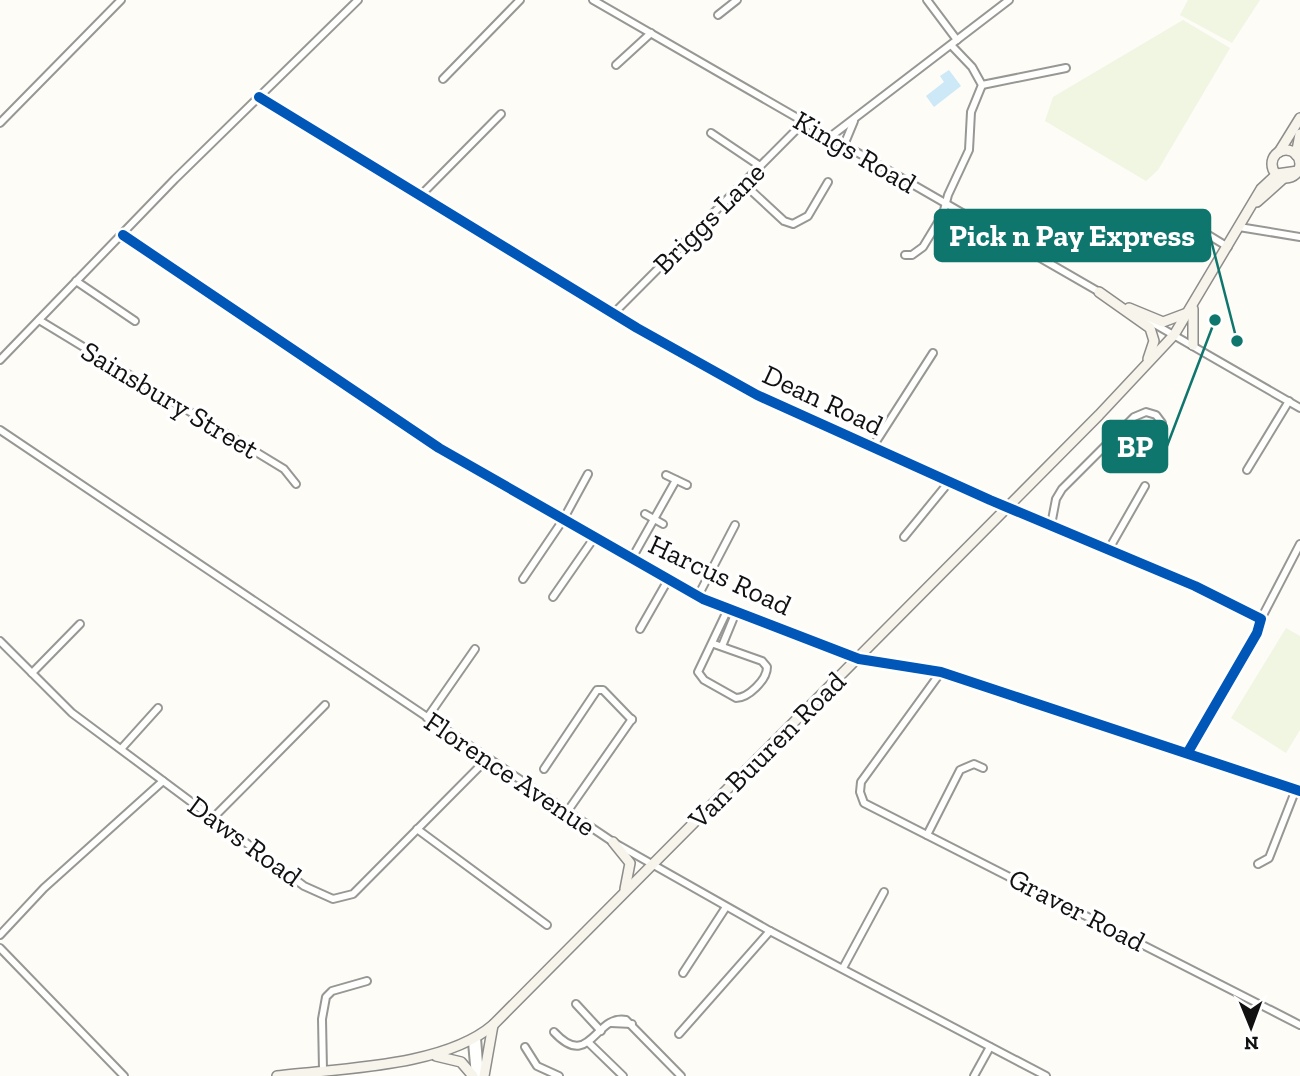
<svg xmlns="http://www.w3.org/2000/svg" width="1300" height="1076" viewBox="0 0 1300 1076" font-family="'Zilla Slab',serif">
  <style>
    .pitch { fill: #f0f6e1 }
    .water { fill: #cde8f7 }
    .lines { fill: none; stroke-linecap: round; stroke-linejoin: round }
    .street-casing { stroke: #979795; stroke-width: 10 }
    .secondary-casing { stroke: #8e8d8b; stroke-width: 12 }
    .street { stroke: #fffffe; stroke-width: 6 }
    .secondary { stroke: #f6f4eb; stroke-width: 9 }
    .cycleway-casing { stroke: #fff; stroke-width: 15 }
    .cycleway { stroke: #0057b8; stroke-width: 10 }
    .labels { text-anchor: middle; dominant-baseline: central; stroke-width: 7; stroke-linejoin: round; paint-order: stroke }
    .street-label { font-size: 28px; fill: #111; stroke: #fff }
    .leader { fill: none; stroke: #0f766e; stroke-width: 2.5 }
    .callout-dot { fill: #0f766e; stroke: #fff; stroke-width: 2.5 }
    .callout { fill: #0f766e; stroke: #0f766e; stroke-width: 2.5 }
    .callout-label { font-size: 30px; text-anchor: middle; font-weight: bold; fill: #fff }
  </style>
  <rect width="100%" height="100%" fill="#fdfcf7"/>
  <g class="pitch">
    <path d="M1188,0H1260L1232,43L1180,15Z"/>
    <path d="M1183,20L1230,48L1158,170L1146,181L1045,121L1053,97Z"/>
    <path d="M1286,628L1300,636V730L1286,753L1231,718Z"/>
  </g>
  <path class="water" d="M949,70L961,86L934,107L926,96L944,82L940,76Z"/>
  <g class="lines">
    <g class="street-casing">
      <g id="street">
        <path d="M593,0L1101,293"/>
        <path d="M927,0L957,40"/>
        <path d="M718,15L737,0"/>
        <path d="M616,65L651,33"/>
        <path d="M443,79L520,0"/>
        <path d="M982,85L1066,68"/>
        <path d="M259,97L637,328L757,395L990,500L1195,586L1261,619L1257,633L1188,752"/>
        <path d="M0,123L121,0"/>
        <path d="M711,133L760,166"/>
        <path d="M830,137L1009,0"/>
        <path d="M844,145L854,121"/>
        <path d="M743,183L784,221L793,224L808,216L828,182"/>
        <path d="M420,196L501,114"/>
        <path d="M1179,217L1228,247"/>
        <path d="M1239,227L1300,237"/>
        <path d="M123,235L439,448L703,599L859,659L941,672L1300,791"/>
        <path d="M151,252L174,267"/>
        <path d="M905,255H912L923,247L943,214L948,195L969,150L971,112L982,85L972,67L951,45"/>
        <path d="M76,281L135,321"/>
        <path d="M614,313L804,122"/>
        <path d="M1144,318L1300,408"/>
        <path d="M39,320L284,469L296,484"/>
        <path d="M0,360L175,179L358,0"/>
        <path d="M0,430L613,842L770,931L1046,1076"/>
        <path d="M872,448L933,353"/>
        <path d="M1247,470L1289,401"/>
        <path d="M666,475L687,485"/>
        <path d="M645,514L663,524"/>
        <path d="M1051,525L1056,499L1062,489L1134,417L1146,412L1156,415L1162,423L1161,433L1151,452"/>
        <path d="M904,537L949,482"/>
        <path d="M1109,549L1145,486"/>
        <path d="M631,560L676,480"/>
        <path d="M523,579L563,520L588,474"/>
        <path d="M698,596L735,525"/>
        <path d="M553,597L594,538"/>
        <path d="M1261,619L1300,544"/>
        <path d="M640,629L668,580"/>
        <path d="M0,641L72,713L304,886L333,899L353,894L487,759"/>
        <path d="M714,644L762,661L767,667C767,680 748,698 736,698L704,680L698,672L728,609"/>
        <path d="M722,646L736,612"/>
        <path d="M941,672L861,782L860,792L864,803L1300,1025"/>
        <path d="M32,673L80,624"/>
        <path d="M427,718L475,649"/>
        <path d="M121,749L158,708"/>
        <path d="M544,769L597,690H603L632,720"/>
        <path d="M567,812L632,719"/>
        <path d="M213,818L325,705"/>
        <path d="M417,829L547,925"/>
        <path d="M927,835L960,770L974,764L983,768"/>
        <path d="M1258,864L1269,858L1296,789"/>
        <path d="M0,935L44,888L163,781"/>
        <path d="M0,948L124,1076"/>
        <path d="M843,968L884,892"/>
        <path d="M683,973L726,907"/>
        <path d="M576,1004L601,1031"/>
        <path d="M611,1023L632,1024"/>
        <path d="M554,1032C590,1071 595,1014 626,1020L681,1076"/>
        <path d="M679,1034L770,931"/>
        <path d="M477,1038L480,1076"/>
        <path d="M472,1042L475,1076"/>
        <path d="M589,1043L623,1076"/>
        <path d="M525,1047L537,1066L559,1076"/>
        <path d="M323,1070L322,1019L326,997L332,991L367,981"/>
        <path d="M974,1076L990,1047"/>
      </g>
    </g>
    <g class="secondary-casing">
      <g id="secondary">
        <circle cx="1286" cy="164" r="14"/>
        <path d="M1279,152L1300,118"/>
        <path d="M1296,155L1300,134"/>
        <path d="M1257,202L1285,177"/>
        <path d="M1099,292L1150,328L1154,341L1148,359"/>
        <path d="M1129,308L1163,322L1187,313"/>
        <path d="M1193,309V345"/>
        <path d="M613,842L630,863L625,889"/>
        <path d="M436,1056L461,1062L473,1076"/>
        <path d="M277,1076C341,1068 444,1067 493,1025L1099,415L1174,335L1261,189L1277,174L1298,171"/>
        <path d="M484,1076L493,1025"/>
      </g>
    </g>
    <use href="#street" class="street"/>
    <use href="#secondary" class="secondary"/>
    <g class="cycleway-casing">
      <g id="cycleway">
        <path d="M259,97L637,328L757,395L990,500L1195,586L1261,619L1257,633L1188,752"/>
        <path d="M123,235L439,448L703,599L859,659L941,672L1300,791"/>
      </g>
    </g>
    <use href="#cycleway" class="cycleway"/>
  </g>
  <g class="labels">
    <g class="street-label">
      <text transform="translate(855 152) rotate(30)">Kings Road</text>
      <text transform="translate(709 218) rotate(-45)">Briggs Lane</text>
      <text transform="translate(170 400) rotate(31)">Sainsbury Street</text>
      <text transform="translate(823 400) rotate(25)">Dean Road</text>
      <text transform="translate(720 575) rotate(25)">Harcus Road</text>
      <text transform="translate(767 750) rotate(-45)">Van Buuren Road</text>
      <text transform="translate(510 774) rotate(34)">Florence Avenue</text>
      <text transform="translate(245 841) rotate(36)">Daws Road</text>
      <text transform="translate(1077 910) rotate(27)">Graver Road</text>
    </g>
  </g>
  <path class="leader" d="M1237 341L1210 236M1215 320L1167 446"/>
  <g class="callout-dot">
    <circle cx="1237" cy="341" r="7"/>
    <circle cx="1215" cy="320" r="7"/>
  </g>
  <g class="callout">
    <rect x="935" y="210" width="275" height="51" rx="7"/>
    <rect x="1103" y="421" width="64" height="51" rx="7"/>
  </g>
  <g class="callout-label">
    <text x="1072" y="246">Pick n Pay Express</text>
    <text x="1135" y="457">BP</text>
  </g>
  <g transform="translate(1251 1027) rotate(179)" stroke="#ffffff" stroke-width="5" paint-order="stroke">
  <path d="M0-5L12 26L0 18L-12 26Z" fill="#111111"/>
  <text y="-10" font-size="19" font-weight="bold" text-anchor="middle" fill="#111111">N</text>
  </g>
</svg>
